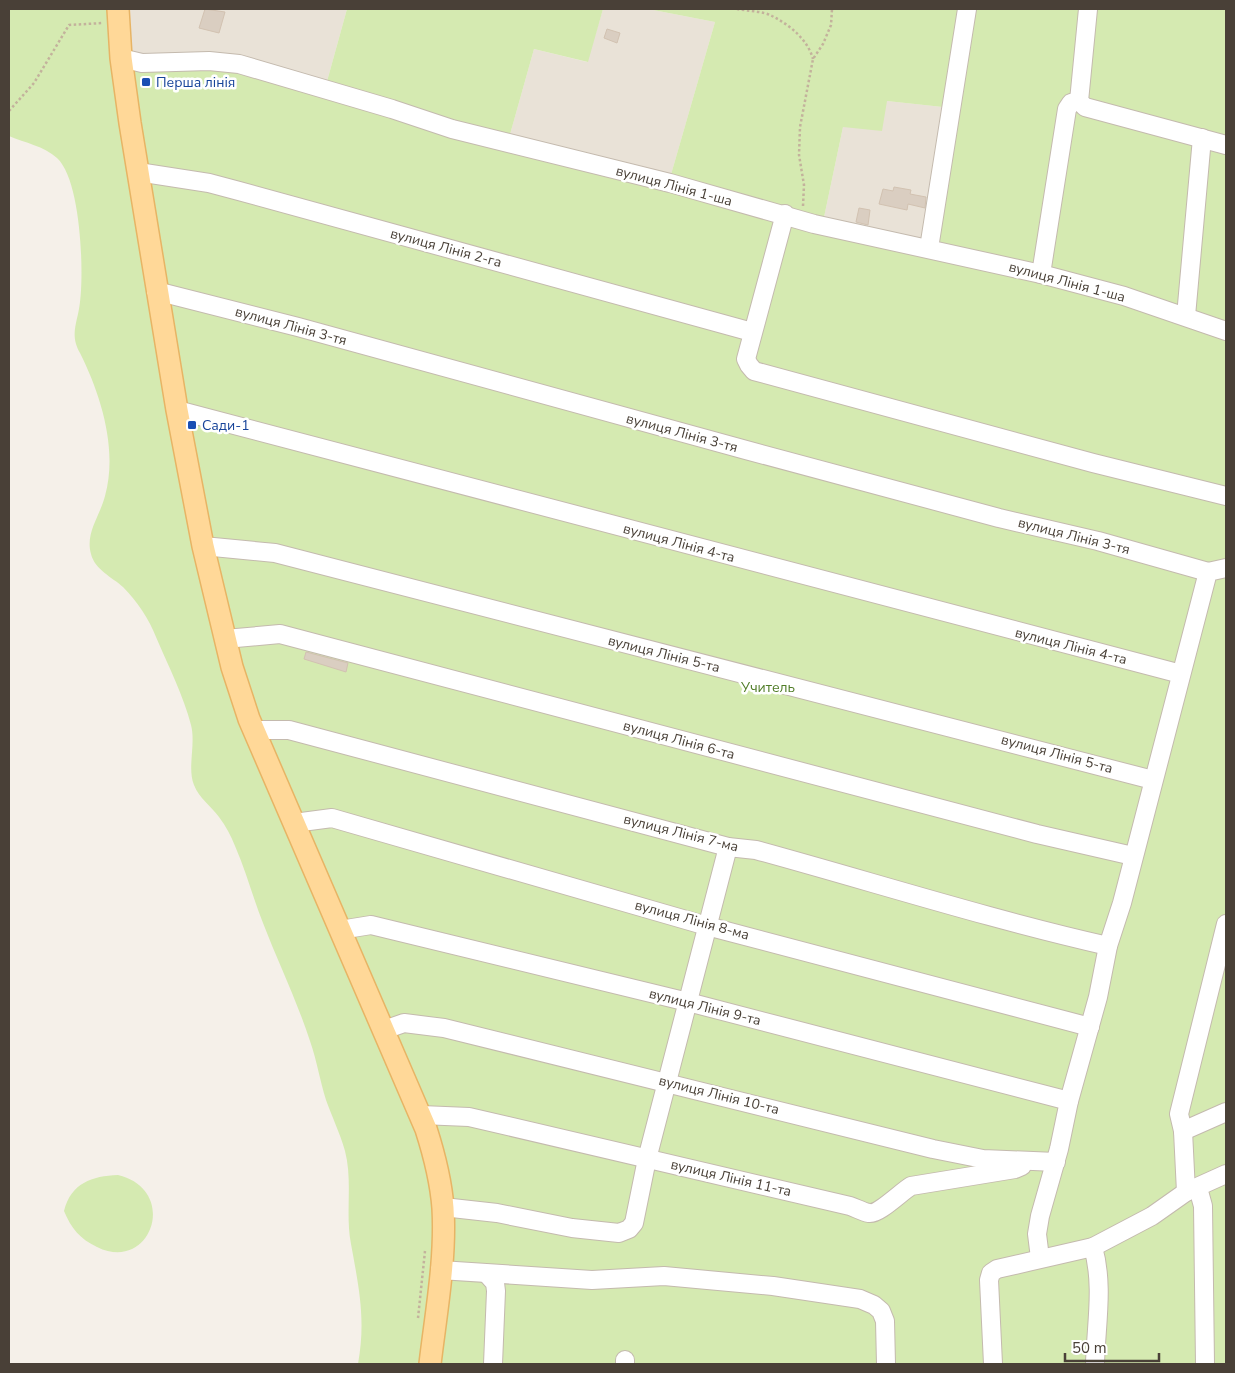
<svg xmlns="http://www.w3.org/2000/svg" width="1235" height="1373" viewBox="0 0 1235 1373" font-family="'Nunito Sans',sans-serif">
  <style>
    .residential { fill: #e9e2d7 }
    .green { fill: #d5eab1 }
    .building { fill: #dacec1; stroke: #d2c2b1 }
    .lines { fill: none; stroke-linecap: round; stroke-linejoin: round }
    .minor-casing { stroke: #c4baae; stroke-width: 20 }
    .major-casing { stroke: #e7b465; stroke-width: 24 }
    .path { stroke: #c3b29c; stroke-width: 2.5; stroke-dasharray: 2.5 2.5; stroke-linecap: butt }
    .minor { stroke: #fff; stroke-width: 18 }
    .major { stroke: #ffd898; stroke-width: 21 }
    .transit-dot { fill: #1a4fb4; stroke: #fff; stroke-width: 2 }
    .labels { text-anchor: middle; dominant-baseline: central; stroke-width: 5; stroke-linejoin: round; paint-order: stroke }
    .transit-label { font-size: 14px; fill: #164399; stroke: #fff; text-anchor: start }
    .street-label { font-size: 14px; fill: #494037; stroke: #fff }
    .park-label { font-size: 14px; fill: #507d28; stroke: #fff }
  </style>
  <rect width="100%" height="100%" fill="#f5f0e9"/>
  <g class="residential">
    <path d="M123,9H347L326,85L142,57L133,52L127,44Z"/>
    <path d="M603,9H648L715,22L670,178L509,138L534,49L587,62Z"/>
    <path d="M887,101L952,108L932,247L823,222L843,127Z"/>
  </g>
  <g class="green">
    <path d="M9,9H112L226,668L420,1132L436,1209L424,1364H358C366,1320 359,1288 351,1244C345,1213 353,1182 345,1151C340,1133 332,1117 326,1100C320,1081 317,1061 310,1041C297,1001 278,962 263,923C253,898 246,871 235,846C231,836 226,826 219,817C211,806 199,798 194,785C187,768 196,744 191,725C184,697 168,665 156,637C149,619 137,601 123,587C112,577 95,570 91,554C85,533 100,516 105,496C118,450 101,395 80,353C69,334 78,322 80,302C84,271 81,180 57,158C44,146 25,143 9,136Z"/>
    <path d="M347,9H603L588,62L534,49L509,138L326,85Z"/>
    <path d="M648,9H1226V1364H436L453,1267L448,1210L262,734L209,552L131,72L136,69L210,67L323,94L930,256L952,108L887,101L882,131L843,127L823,222L670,178L715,22Z"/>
    <path d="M118,1175C180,1190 151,1274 97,1247C80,1239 71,1228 64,1211C71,1183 92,1176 118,1175Z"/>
  </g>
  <g class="building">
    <path d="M205,9L225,12L219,33L199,28Z"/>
    <path d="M607,29L620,33L617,43L604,38Z"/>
    <path d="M894,187L911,190L910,194L926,197L925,208L908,204L907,210L879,204L883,189L893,191Z"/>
    <path d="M859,208L870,210L868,225L856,222Z"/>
    <path d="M306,652L348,663L346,672L304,659Z"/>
  </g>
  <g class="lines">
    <g class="minor-casing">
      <g id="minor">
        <path d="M1088,9L1079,101L1085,107L1226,145"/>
        <path d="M121,58L142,63L209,61L239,64L392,109L452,129L670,183L814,224L1041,274L1124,296L1226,331"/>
        <path d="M138,172L209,183L239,191L752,332"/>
        <path d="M785,214L746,359L749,365L754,371L1093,463L1226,496"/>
        <path d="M929,248L967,9"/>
        <path d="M1041,274L1067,109L1071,103L1079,101"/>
        <path d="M156,291L298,327L746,450L999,518L1098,541L1208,572"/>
        <path d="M1186,316L1202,138"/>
        <path d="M177,410L1181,674"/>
        <path d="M203,546L275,553L1153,780"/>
        <path d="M225,639L280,634L1037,834L1133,856"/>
        <path d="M254,730H289L728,847L756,850C873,882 989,919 1108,946"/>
        <path d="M294,823L332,818L707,926L1090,1027"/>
        <path d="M340,930L371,925L688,1002L1069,1101"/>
        <path d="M384,1030L404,1023L444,1028L933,1149L983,1159L1056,1162"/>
        <path d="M421,1115L469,1117L850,1206C856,1208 863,1212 869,1213C878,1215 901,1192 911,1186L1015,1169L1022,1166"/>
        <path d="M1183,1131L1226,1112"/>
        <path d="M1198,1188L1203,1206L1205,1364"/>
        <path d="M1186,1192L1183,1131L1179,1114L1226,924"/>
        <path d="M443,1207L497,1213L572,1228L619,1233L629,1229L634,1223L647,1159L728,847"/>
        <path d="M1093,1247C1104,1285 1096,1325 1095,1364"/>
        <path d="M1040,1258L1037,1234L1040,1216L1059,1149L1069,1101L1098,997L1108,946L1122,903L1208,572L1226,568"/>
        <path d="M440,1270L592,1280L664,1276L773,1286L860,1299L874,1305L881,1311L885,1321L886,1364"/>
        <path d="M487,1274L495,1283L496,1291L493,1364"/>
        <path d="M625,1364V1360"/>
        <path d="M993,1364L989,1280L991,1273L997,1269L1093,1247L1152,1216L1186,1192L1226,1174"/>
      </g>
    </g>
    <g class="major-casing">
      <path id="major" d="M118,9L121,58L130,123L177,410L203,546L232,667L249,719L426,1129C434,1154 441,1181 443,1208C446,1259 436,1313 430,1364"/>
    </g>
    <g class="path">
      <path d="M737,9C747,11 763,11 772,16C790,25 808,40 813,59"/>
      <path d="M9,111L34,83L69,25L103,23"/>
      <path d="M803,206L804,185L799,155L800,127L813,59L823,44L831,25L832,9"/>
      <path d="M418,1318L425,1251"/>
    </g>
    <use href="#minor" class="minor"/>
    <use href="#major" class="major"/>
  </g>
  <g class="transit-dot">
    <rect x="141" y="77" width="10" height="10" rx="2.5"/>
    <rect x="187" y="420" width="10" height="10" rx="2.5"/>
  </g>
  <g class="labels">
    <g class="transit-label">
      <text x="156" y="82">Перша лінія</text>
      <text x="202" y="425">Сади-1</text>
    </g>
    <g class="street-label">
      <text transform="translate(674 186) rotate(15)">вулиця Лінія 1-ша</text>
      <text transform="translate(446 248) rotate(15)">вулиця Лінія 2-га</text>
      <text transform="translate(1067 282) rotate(15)">вулиця Лінія 1-ша</text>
      <text transform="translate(291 326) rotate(15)">вулиця Лінія 3-тя</text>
      <text transform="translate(682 433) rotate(15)">вулиця Лінія 3-тя</text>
      <text transform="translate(1074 536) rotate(14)">вулиця Лінія 3-тя</text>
      <text transform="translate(679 543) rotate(15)">вулиця Лінія 4-та</text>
      <text transform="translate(1071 646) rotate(14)">вулиця Лінія 4-та</text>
      <text transform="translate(664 654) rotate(14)">вулиця Лінія 5-та</text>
      <text transform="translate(679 740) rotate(15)">вулиця Лінія 6-та</text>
      <text transform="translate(1057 754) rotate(15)">вулиця Лінія 5-та</text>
      <text transform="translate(681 833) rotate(14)">вулиця Лінія 7-ма</text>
      <text transform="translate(692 920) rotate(15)">вулиця Лінія 8-ма</text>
      <text transform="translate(705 1007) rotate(14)">вулиця Лінія 9-та</text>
      <text transform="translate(719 1095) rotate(14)">вулиця Лінія 10-та</text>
      <text transform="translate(731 1178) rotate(13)">вулиця Лінія 11-та</text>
    </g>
    <g class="park-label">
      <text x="768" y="687">Учитель</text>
    </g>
  </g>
  <rect width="1235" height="1373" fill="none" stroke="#494037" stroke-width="20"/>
  <path d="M1065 1353v8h94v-8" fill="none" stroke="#494037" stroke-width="2.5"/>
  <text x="1072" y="1353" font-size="15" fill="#494037" stroke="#ffffff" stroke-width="4" paint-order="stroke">50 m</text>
</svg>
